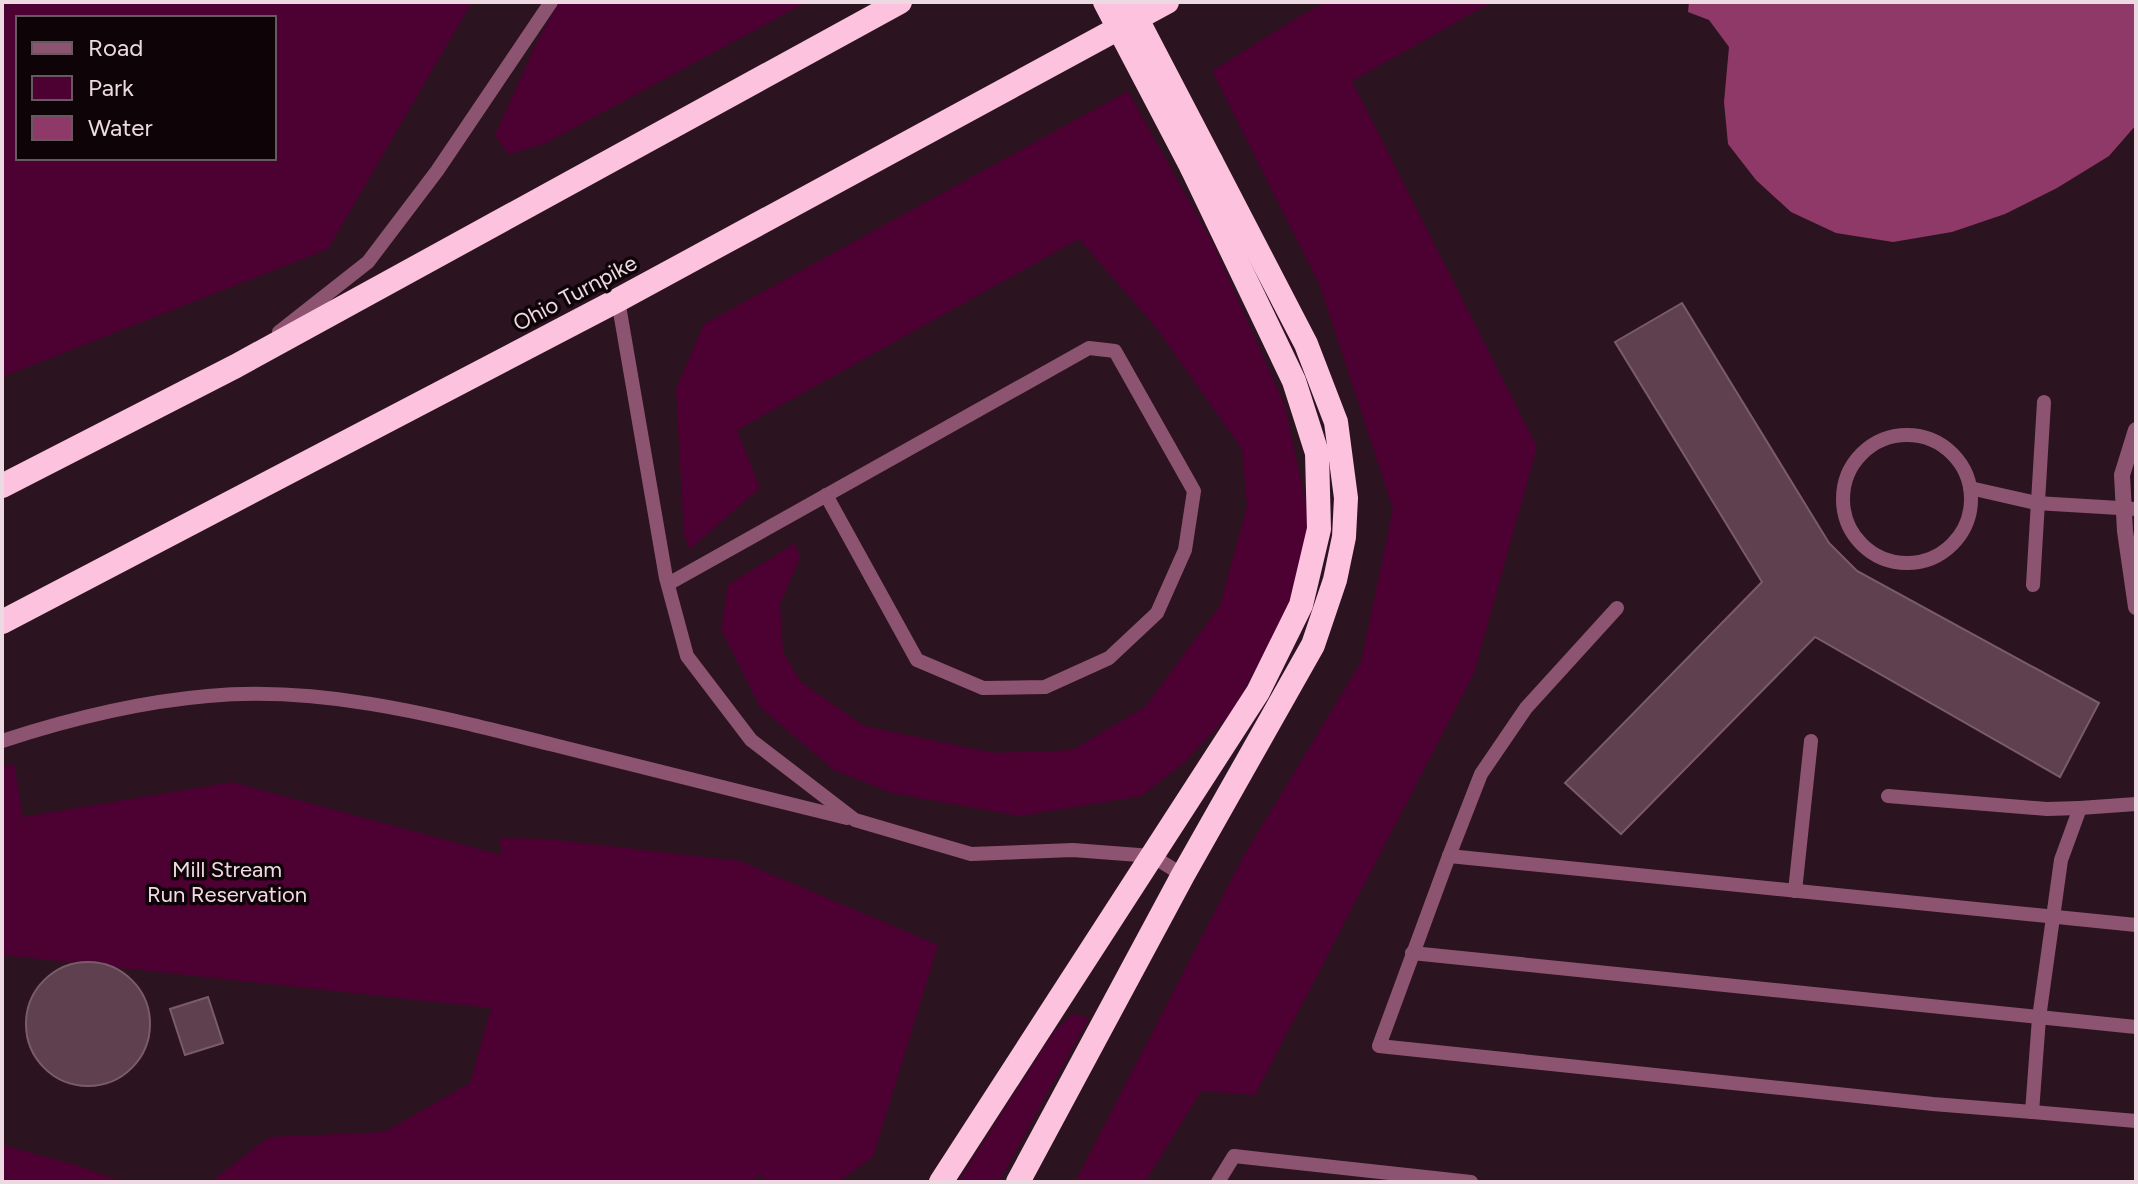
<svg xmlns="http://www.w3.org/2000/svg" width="2138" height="1184" viewBox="0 0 2138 1184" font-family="Figtree,sans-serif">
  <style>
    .green { fill: #4d0132; fill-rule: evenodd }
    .water { fill: #8f3969 }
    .building { fill: #5e404f; stroke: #7b5b6a; stroke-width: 2 }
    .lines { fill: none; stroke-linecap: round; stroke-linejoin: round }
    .service { stroke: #8d5471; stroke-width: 14 }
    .minor { stroke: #8d5471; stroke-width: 16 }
    .motorway { stroke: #fcc2de; stroke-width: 24 }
    .motorway-bridge { stroke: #fcc2de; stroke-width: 24 }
    .labels { text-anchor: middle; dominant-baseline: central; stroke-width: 7; stroke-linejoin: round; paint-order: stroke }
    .street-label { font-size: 22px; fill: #ecd9e1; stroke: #0e0408 }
    .park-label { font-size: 22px; fill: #f2d9e4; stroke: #0e0408 }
  </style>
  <rect width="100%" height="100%" fill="#2c1320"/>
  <g class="green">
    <path d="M2,2H472L328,249L2,377ZM18,18H274V158H18Z"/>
    <path d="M559,2H807L544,144L508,154L495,135L535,46Z"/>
    <path d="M1327,2H1492L1352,81L1537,447L1474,673L1255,1095L1201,1091L1145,1182H1075L1243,857L1361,662L1393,509L1320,286L1212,71L1305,13Z"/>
    <path d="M1128,91L1213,244L1285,405L1309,519L1290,606L1232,712L1184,763L1141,796L1019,816L892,793L834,770L760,707L721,629L728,585L795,543L800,558L780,604L783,652L801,682L864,726L994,753L1072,750L1145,707L1220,606L1247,506L1242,449L1155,326L1079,239L737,430L760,488L690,549L684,536L676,389L704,324Z"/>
    <path d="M14,764L23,817L232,782L501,855L500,838L548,839L740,861L938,945L873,1157L838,1182H769L759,1175L754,1182H210L269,1137L384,1132L470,1083L491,1008L2,955V766Z"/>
    <path d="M1072,1014L1089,1018L999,1182H958L1054,1032Z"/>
    <path d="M2,1145L76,1165L124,1182H2Z"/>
  </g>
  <path class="water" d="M1689,2H2136V125L2109,156L2057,188L2005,214L1952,232L1893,242L1836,233L1791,212L1756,180L1728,144L1724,102L1729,47L1709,20L1688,12Z"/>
  <g class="building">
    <path d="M1682,303L1829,543L1857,571L2099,703L2060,777L1815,637L1621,834L1565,783L1762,582L1615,342Z"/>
    <circle cx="88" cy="1024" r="62"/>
    <path d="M208,997L223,1043L185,1055L170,1009Z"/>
  </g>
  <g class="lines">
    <g class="service">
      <path d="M618,300L666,578L687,656L751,740L855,820L971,854L1073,850L1152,856L1183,875"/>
      <path d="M279,332L368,262L437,171L551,2"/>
      <circle cx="1907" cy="499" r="64"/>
      <path d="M1970,488L2036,503L2136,509"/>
      <path d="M668,584L1089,348L1115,351L1194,491L1185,550L1157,613L1109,658L1045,687L983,688L917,660L826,495"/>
      <path d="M2033,585L2044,402"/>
      <path d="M1617,608L1526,708L1481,774L1449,856L1379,1046L1933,1104L2032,1112L2039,1018L2061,860L2080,808L2136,804"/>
      <path d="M2,741C69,719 138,702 208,696C325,685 441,717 554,745C651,769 749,794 847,818"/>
      <path d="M1888,796L2047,809L2080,808"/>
      <path d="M1449,856L2136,925"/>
      <path d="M1795,891L1811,741"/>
      <path d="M1412,953L2136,1027"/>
      <path d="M2032,1112L2136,1121"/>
      <path d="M1218,1182L1234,1156L1471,1182"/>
    </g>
    <path class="minor" d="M2136,430L2122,475L2125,531L2136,607"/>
    <g class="motorway">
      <path d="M2,486L236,366L900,2"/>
      <path d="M2,622L618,300L1167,2"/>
      <path d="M941,1182L1258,692L1301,605L1319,529L1317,453L1294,381L1192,168"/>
      <path d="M1018,1182L1183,875L1313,645L1335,580L1344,537L1346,498L1336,422L1306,344L1211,161"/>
    </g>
    <g class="motorway-bridge">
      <path d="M1105,2L1192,168"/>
      <path d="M1128,2L1211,161"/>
    </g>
  </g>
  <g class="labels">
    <g class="street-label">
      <text transform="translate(575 293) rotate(-28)">Ohio Turnpike</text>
    </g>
    <g class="park-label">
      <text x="227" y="869">Mill Stream<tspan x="227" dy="25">Run Reservation</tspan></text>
    </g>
  </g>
  <rect width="2138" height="1184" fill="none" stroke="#ecd9e1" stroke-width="8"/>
  <rect x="16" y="16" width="260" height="144" fill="#0e0408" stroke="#67595f" stroke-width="2"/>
  <rect x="32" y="42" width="40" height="12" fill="#8d5471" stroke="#67595f" stroke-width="2"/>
  <text x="88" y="56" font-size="24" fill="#ecd9e1">Road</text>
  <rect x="32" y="76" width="40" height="24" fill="#4d0132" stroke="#67595f" stroke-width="2"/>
  <text x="88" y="96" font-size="24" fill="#ecd9e1">Park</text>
  <rect x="32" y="116" width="40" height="24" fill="#8f3969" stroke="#67595f" stroke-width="2"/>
  <text x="88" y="136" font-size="24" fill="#ecd9e1">Water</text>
</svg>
